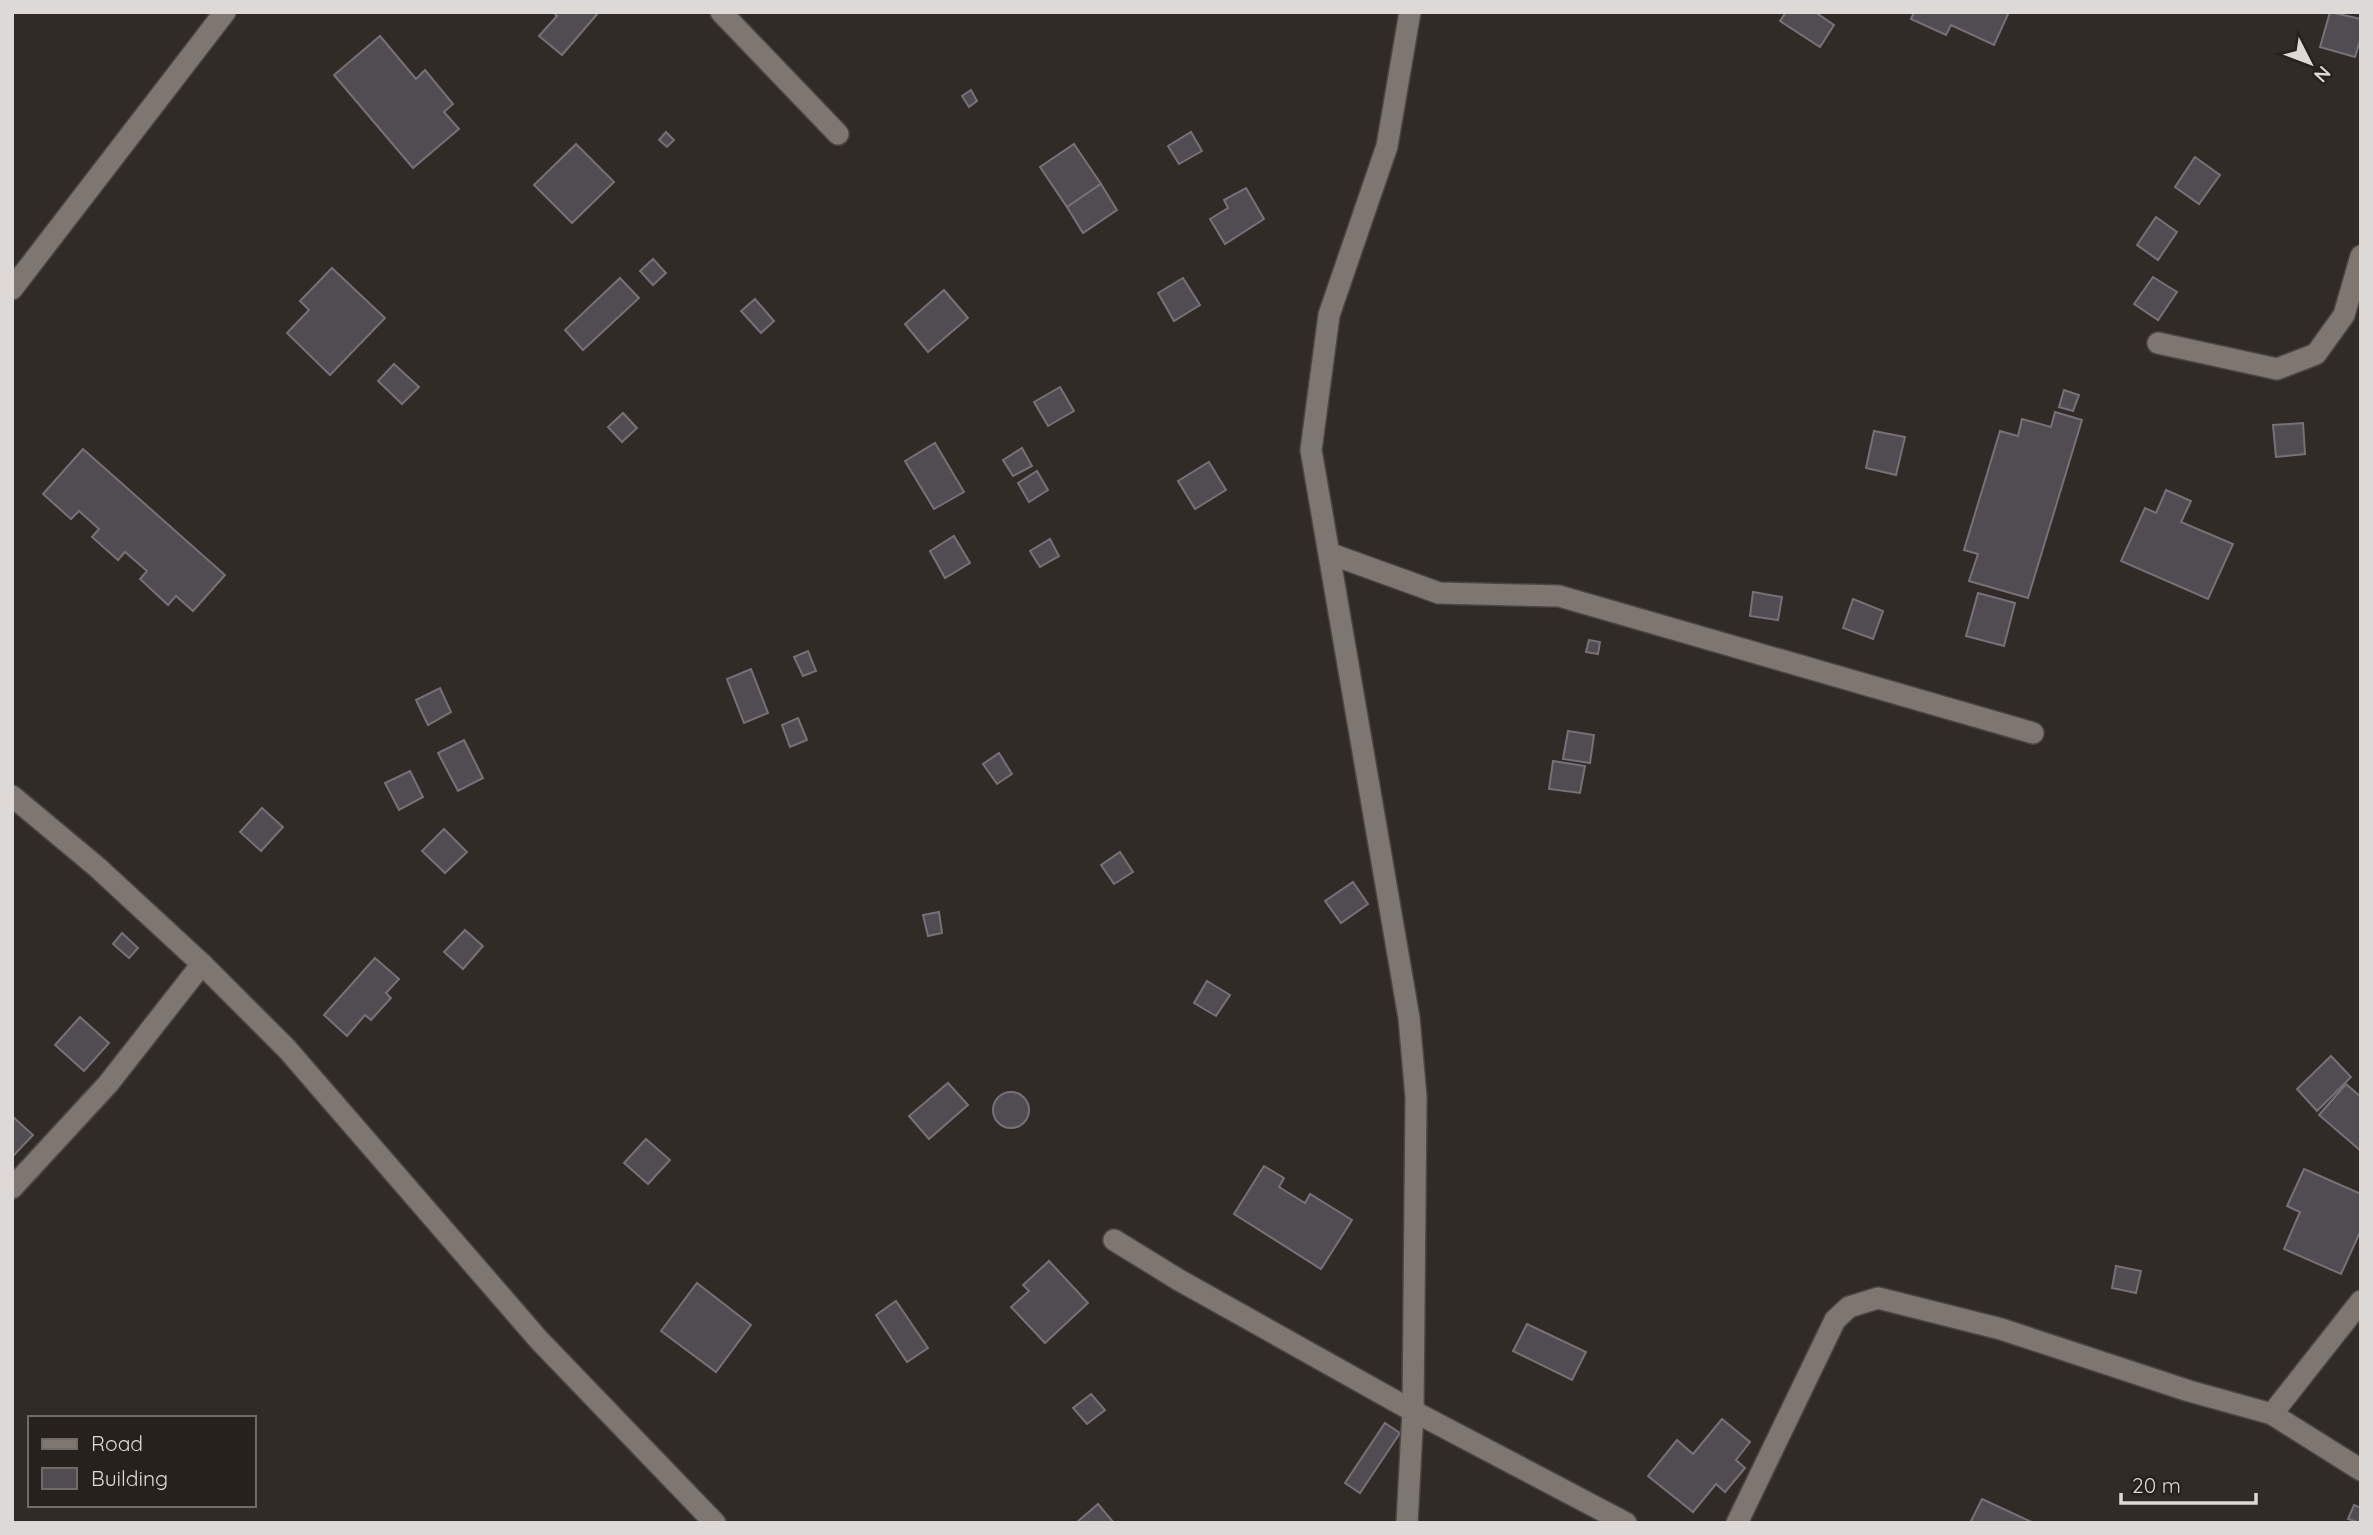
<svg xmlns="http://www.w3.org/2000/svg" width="2373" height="1535" viewBox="0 0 2373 1535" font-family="Quicksand,sans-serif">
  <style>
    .building { fill: #504c52; stroke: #767177; stroke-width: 2 }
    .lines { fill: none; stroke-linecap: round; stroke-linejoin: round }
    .minor-casing { stroke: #4c4643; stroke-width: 24 }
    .minor { stroke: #7d7671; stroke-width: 21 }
  </style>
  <rect width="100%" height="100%" fill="#312b27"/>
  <g class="building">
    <path d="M553,12H599L562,55L539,36L557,16Z"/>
    <path d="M1786,12H1815L1834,25L1820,47L1780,21Z"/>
    <path d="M1914,12H2009L1994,45L1951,25L1946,35L1911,19Z"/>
    <path d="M2330,12L2361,19V37L2355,57L2320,47Z"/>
    <path d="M380,36L416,79L425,70L453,104L444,112L459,129L413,168L334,75Z"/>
    <path d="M971,90L977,101L969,107L962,96Z"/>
    <path d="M666,132L674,140L667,147L659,140Z"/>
    <path d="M1191,132L1202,151L1179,164L1168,146Z"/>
    <path d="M576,144L614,182L572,223L534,185Z"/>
    <path d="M1074,144L1101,184L1067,207L1040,167Z"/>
    <path d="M2195,157L2220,175L2199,204L2175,187Z"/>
    <path d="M1101,184L1117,210L1083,233L1067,207Z"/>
    <path d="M1246,188L1264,219L1225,244L1210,219L1228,208L1224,200Z"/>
    <path d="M2156,217L2177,232L2158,260L2137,245Z"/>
    <path d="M653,259L666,273L653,285L640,271Z"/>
    <path d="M332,268L385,318L330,375L287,333L309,310L300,301Z"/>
    <path d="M2153,277L2177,292L2158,320L2134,304Z"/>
    <path d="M620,278L639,298L583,350L565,330Z"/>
    <path d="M1183,278L1200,305L1174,321L1158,293Z"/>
    <path d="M944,290L968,318L928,352L905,324Z"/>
    <path d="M755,299L774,321L761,333L741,311Z"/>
    <path d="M394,364L419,387L402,404L378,381Z"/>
    <path d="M1060,387L1074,411L1048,426L1034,402Z"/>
    <path d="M2064,390L2079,395L2073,411L2059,407Z"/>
    <path d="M2055,412L2082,420L2028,598L1969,581L1978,554L1964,550L2000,431L2018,436L2022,419L2051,427Z"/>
    <path d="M623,413L637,428L622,442L608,427Z"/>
    <path d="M2303,423L2305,454L2276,457L2273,425Z"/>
    <path d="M1874,431L1905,437L1896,475L1866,468Z"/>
    <path d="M935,443L964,492L934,509L905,461Z"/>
    <path d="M1022,448L1032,466L1013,476L1003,460Z"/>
    <path d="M83,449L225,575L193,611L176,596L168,605L140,579L147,571L125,552L118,560L92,537L99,529L79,511L71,519L43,494Z"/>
    <path d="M1209,462L1226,490L1195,509L1178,481Z"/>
    <path d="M1037,471L1048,490L1029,502L1018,483Z"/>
    <path d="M2166,490L2191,501L2181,522L2233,544L2208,599L2121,561L2145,508L2156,513Z"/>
    <path d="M954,536L970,563L945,578L930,551Z"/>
    <path d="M1050,539L1059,556L1040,567L1030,551Z"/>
    <path d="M1753,592L1782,597L1778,620L1750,616Z"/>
    <path d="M1978,593L2015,603L2004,646L1966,636Z"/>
    <path d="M1853,599L1883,611L1873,639L1843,628Z"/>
    <path d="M1589,640L1600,642L1598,654L1586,652Z"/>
    <path d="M808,651L816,671L803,676L794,657Z"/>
    <path d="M751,669L768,713L744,723L727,679Z"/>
    <path d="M440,688L451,712L428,725L416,700Z"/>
    <path d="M798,718L807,740L790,747L782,725Z"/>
    <path d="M1568,731L1594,735L1590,763L1563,759Z"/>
    <path d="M464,740L483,778L458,791L438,753Z"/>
    <path d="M999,753L1012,774L997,784L983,764Z"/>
    <path d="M1553,761L1585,766L1580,793L1549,789Z"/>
    <path d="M410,771L423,797L399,810L385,783Z"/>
    <path d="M262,808L283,827L261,851L240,832Z"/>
    <path d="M444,829L467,852L445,873L422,851Z"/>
    <path d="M1120,852L1133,872L1114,884L1101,865Z"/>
    <path d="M1353,882L1368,904L1341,923L1325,901Z"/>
    <path d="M939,912L942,933L928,936L923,915Z"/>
    <path d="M465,930L483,946L463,969L444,952Z"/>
    <path d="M122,933L138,948L129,958L113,944Z"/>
    <path d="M375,958L399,979L386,993L391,998L371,1020L365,1015L347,1036L324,1015Z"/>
    <path d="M1207,981L1230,995L1216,1016L1194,1003Z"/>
    <path d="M80,1017L109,1043L84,1071L55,1045Z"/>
    <path d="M2331,1056L2351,1077L2317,1111L2297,1089Z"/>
    <path d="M948,1083L968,1105L929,1139L909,1116Z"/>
    <path d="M2346,1084L2361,1097V1151L2319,1115Z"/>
    <circle cx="1011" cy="1110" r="18"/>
    <path d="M12,1116L33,1135L12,1157Z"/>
    <path d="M646,1139L670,1160L648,1184L624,1163Z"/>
    <path d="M1264,1166L1284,1178L1279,1187L1305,1203L1310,1194L1352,1220L1321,1269L1234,1214Z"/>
    <path d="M2304,1169L2361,1194V1230L2341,1274L2284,1249L2300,1212L2287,1206Z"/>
    <path d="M1049,1261L1088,1303L1045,1343L1011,1307L1029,1291L1023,1285Z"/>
    <path d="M2116,1266L2141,1271L2136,1293L2112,1288Z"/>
    <path d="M697,1283L751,1325L716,1372L661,1331Z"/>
    <path d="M896,1301L928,1348L907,1362L876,1315Z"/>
    <path d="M1527,1324L1586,1352L1572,1380L1513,1351Z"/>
    <path d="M1091,1394L1105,1410L1087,1424L1073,1408Z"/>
    <path d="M1722,1419L1750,1442L1736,1460L1745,1468L1725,1492L1716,1484L1693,1512L1648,1476L1677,1440L1693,1454Z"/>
    <path d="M1385,1423L1400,1433L1360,1493L1345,1483Z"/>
    <path d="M1982,1499L2034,1523H1970Z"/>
    <path d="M1098,1504L1114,1523H1076Z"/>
    <path d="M2354,1505L2361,1508L2360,1523L2348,1519Z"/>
  </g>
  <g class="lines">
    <g class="minor-casing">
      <g id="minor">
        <path d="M721,12L838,134"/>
        <path d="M12,289L225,12"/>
        <path d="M2158,343L2277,369L2316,354L2344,315L2361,256"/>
        <path d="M1331,554L1439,593L1559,596L2033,733"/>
        <path d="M12,796L97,867L202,964L287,1049L539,1340L715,1523"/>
        <path d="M12,1188L108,1084L202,964"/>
        <path d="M1114,1240L1179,1280L1413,1411L1626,1523"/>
        <path d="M2272,1414L2361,1301"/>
        <path d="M1407,1523L1413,1411L1416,1097L1409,1018L1311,450L1329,315L1387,146L1410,12"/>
        <path d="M1737,1523L1835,1320L1849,1307L1878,1298L2001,1329L2189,1391L2272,1414L2361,1470"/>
      </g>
    </g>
    <use href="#minor" class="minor"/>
  </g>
  <rect width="2373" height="1535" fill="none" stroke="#ddd9d6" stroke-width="28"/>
  <rect x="28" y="1416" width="228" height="91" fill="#27211d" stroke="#706b67" stroke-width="2"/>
  <rect x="42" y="1439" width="35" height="10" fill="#7d7671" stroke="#706b67" stroke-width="2"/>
  <text x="91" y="1451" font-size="21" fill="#ddd9d6">Road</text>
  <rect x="42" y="1468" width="35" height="21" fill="#504c52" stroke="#706b67" stroke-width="2"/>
  <text x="91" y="1486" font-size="21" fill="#ddd9d6">Building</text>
  <g transform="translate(2310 63) rotate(132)" stroke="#27211d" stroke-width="5" paint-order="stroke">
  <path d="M0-5L12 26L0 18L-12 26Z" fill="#ddd9d6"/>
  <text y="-10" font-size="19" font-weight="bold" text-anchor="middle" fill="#ddd9d6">N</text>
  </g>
  <path d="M2121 1493v10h135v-10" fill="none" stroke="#ddd9d6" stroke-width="3.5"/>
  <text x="2132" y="1493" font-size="21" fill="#ddd9d6" stroke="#27211d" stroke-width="5" paint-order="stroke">20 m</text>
</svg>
